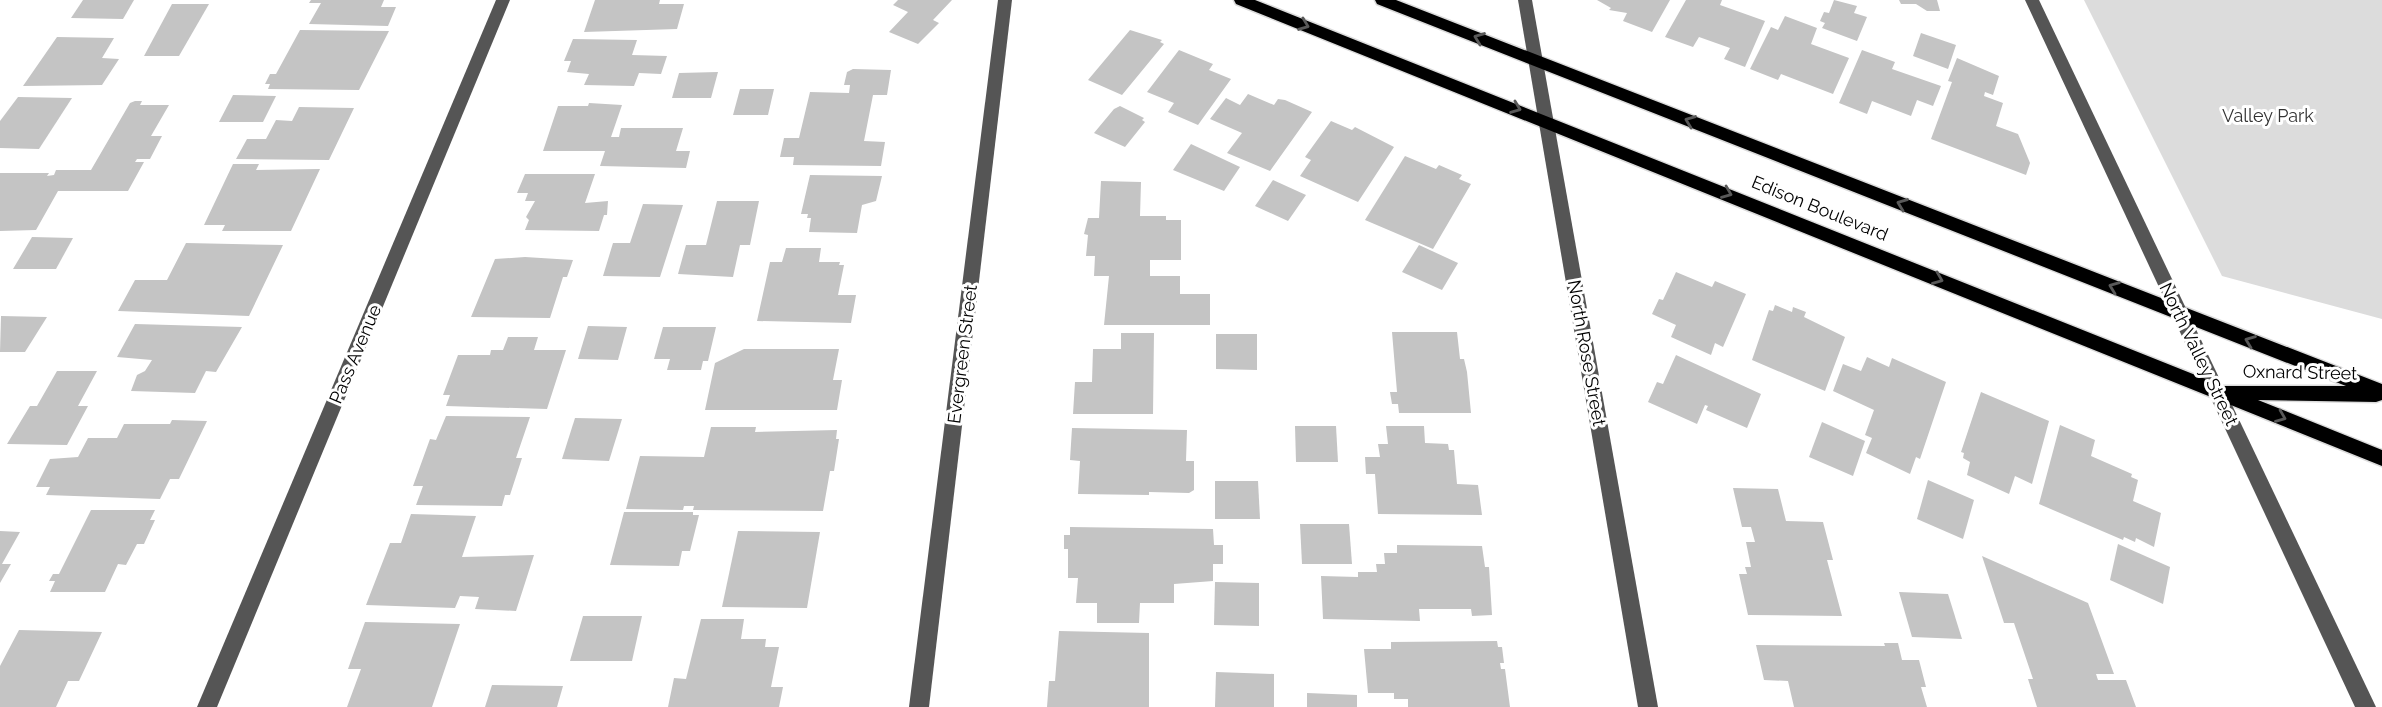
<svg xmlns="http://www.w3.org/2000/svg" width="2382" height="707" viewBox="0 0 2382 707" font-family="Raleway,sans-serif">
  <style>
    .green { fill: #dcdcdc }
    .building { fill: #c4c4c4 }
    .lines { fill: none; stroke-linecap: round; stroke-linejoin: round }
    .major-casing { stroke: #dbdbdb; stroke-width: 3 }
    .minor { fill: #555; fill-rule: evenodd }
    .major { fill: #000; fill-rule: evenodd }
    .oneway { stroke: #595959 }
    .labels { text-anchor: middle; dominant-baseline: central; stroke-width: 6; stroke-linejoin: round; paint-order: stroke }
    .park-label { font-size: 18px; fill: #333; stroke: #fff }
    .street-label { font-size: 18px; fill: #000; stroke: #fff }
  </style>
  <rect width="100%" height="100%" fill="#fff"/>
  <path class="green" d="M2084,0H2382V319L2222,276Z"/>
  <g class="building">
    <path d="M83,0H134L123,19L71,18Z"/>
    <path d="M311,0H384L381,7H396L388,26L309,24L321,3H309Z"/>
    <path d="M595,0H660L659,4H684L677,29L584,32Z"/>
    <path d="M898,0H952L933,20L939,23L918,44L889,32L908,12L893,5Z"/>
    <path d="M1597,0H1670L1652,32L1623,21L1627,13L1609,10L1611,8Z"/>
    <path d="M1686,0H1722L1720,5L1765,21L1745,67L1724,59L1730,48L1699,37L1693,47L1665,37Z"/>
    <path d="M1834,0L1857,6L1854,13L1867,17L1857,41L1822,28L1825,23L1820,21L1824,12L1829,13Z"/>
    <path d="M1899,0H1937L1940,11H1927L1916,4H1901Z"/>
    <path d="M172,4H209L179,56H144Z"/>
    <path d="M1785,16L1817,28L1811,44L1849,58L1833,94L1781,74L1778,80L1750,69L1771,27L1778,30Z"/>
    <path d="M300,30L389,31L359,90L268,89L270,84H265L270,74H276Z"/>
    <path d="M1130,30L1162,40L1160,42L1164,44L1122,95L1088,80Z"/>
    <path d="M1921,33L1956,45L1948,69L1913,56Z"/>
    <path d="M57,37L114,38L102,58L119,59L102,85L23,86Z"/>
    <path d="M573,39L637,40L632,55L667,56L661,74L639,73L634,86L584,85L589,74L567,72L571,61H564Z"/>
    <path d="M1179,50L1213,64L1209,70L1231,79L1198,125L1168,112L1174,103L1147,92Z"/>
    <path d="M1862,50L1895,62L1892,69L1941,86L1933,106L1917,100L1911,116L1872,101L1867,114L1839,103Z"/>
    <path d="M1957,58L1999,76L1993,95L1985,92L1984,96L2003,103L1996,126L2018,134L2030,163L2026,175L1931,139L1952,82L1948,81Z"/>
    <path d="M853,69L891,70L887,95H873L864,141L885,142L881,166L793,165L794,157H780L784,138H799L810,92L849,93L850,85H844L847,72Z"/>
    <path d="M718,72L711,98H672L679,73Z"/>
    <path d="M740,89H774L768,115H733Z"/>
    <path d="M1248,94L1274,105L1278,99L1285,100L1312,112L1270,171L1227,153L1242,133L1210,119L1226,98L1240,105Z"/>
    <path d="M233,95L276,96L263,122H219Z"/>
    <path d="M18,97L72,98L39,149L0,148V121Z"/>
    <path d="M135,101H142L140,105H169L151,136H162L150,159H137L135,162H144L128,191H58L36,230L0,231V173H49L47,176L54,175L56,170H91L130,103Z"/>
    <path d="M589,103L622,105L611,137H619L621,128H683L676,151H690L686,168L600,166L605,151H543L558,106H588Z"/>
    <path d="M1120,106L1144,118L1142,120L1145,122L1125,147L1094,133L1114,109Z"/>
    <path d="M299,107L354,108L329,160L236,159L247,139H266L276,120L292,121Z"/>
    <path d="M1331,121L1352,130L1355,127L1394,147L1358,202L1300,176L1311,160L1305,157Z"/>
    <path d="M1191,144L1240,167L1224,191L1173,170Z"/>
    <path d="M1405,156L1436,169L1439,165L1462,175L1459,179L1471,184L1433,249L1365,220Z"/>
    <path d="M233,164H259L256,170L320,169L291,231H222L225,225H204Z"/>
    <path d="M525,174H595L585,203L608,201L607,215H604L599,231L525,230L529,220L526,217L535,201H525L528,193H517Z"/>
    <path d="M810,175L882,176L876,201L862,205L857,233L809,232L811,218H807L808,214H801Z"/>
    <path d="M1273,180L1306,195L1288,221L1255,206Z"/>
    <path d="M1101,181L1141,182L1140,216H1166V220H1181V260H1150V276H1180V294H1210V325H1104L1109,276H1094L1095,256H1086L1088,235L1084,234L1088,218H1099Z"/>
    <path d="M717,201H759L750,245H740L733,277L678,274L686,245H706Z"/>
    <path d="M643,204L683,205L660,277L603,276L613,243H630Z"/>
    <path d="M32,237L73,238L56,269H13Z"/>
    <path d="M186,243L283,245L249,316L118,311L135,280H167Z"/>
    <path d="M1419,245L1458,263L1442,290L1402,272Z"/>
    <path d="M786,248H821L819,262H840L839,265H844L838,295H856L851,323L757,321L770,262H782Z"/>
    <path d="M525,257L573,260L567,277H563L550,318L471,317L495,259Z"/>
    <path d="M1676,272L1712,287L1715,281L1746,294L1723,347L1715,343L1711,355L1671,337L1676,325L1652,314L1659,299L1663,300Z"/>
    <path d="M1775,305L1792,312L1793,307L1806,312L1804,317L1845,337L1825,391L1752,360L1769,310L1773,311Z"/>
    <path d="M1,316L47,317L25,352H0Z"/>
    <path d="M135,324L242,327L216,372L206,371L195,393L131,391L137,375L145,371L152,360L117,357Z"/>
    <path d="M588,326L627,327L618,360L578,359Z"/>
    <path d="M663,327H716L708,361H703L701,370H667L670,359H654Z"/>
    <path d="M1392,332H1457L1460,359H1464L1467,372L1471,413H1399L1398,404H1392L1390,392H1397Z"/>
    <path d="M1121,333H1154L1153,414H1073L1075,382H1092L1093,349H1121Z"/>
    <path d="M1216,334H1257V370L1216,369Z"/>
    <path d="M508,337H538L534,350H566L547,409L446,406L450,395H443L458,355H490L491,350H503Z"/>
    <path d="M744,349H839L833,380H842L837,410H705L715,363Z"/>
    <path d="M1676,355L1761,394L1747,428L1706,410L1708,406L1705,405L1697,424L1648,402L1657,382L1663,384Z"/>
    <path d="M1867,357L1889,367L1892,358L1946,382L1920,459L1916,457L1910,474L1866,453L1872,438L1865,435L1874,410L1833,391L1843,364L1861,371Z"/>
    <path d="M57,371H97L78,406H88L67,445L7,444L30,406H37Z"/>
    <path d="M1981,392L2049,421L2032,484L2015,476L2009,494L1967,475L1970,462L1963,458L1964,453L1961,452Z"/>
    <path d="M446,416L530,417L516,458H522L510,495H505L502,506L416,505L423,486H413L430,439L436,440Z"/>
    <path d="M575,418L622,419L609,461L562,459Z"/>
    <path d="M172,420L207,421L179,479H170L160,499L46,495L50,487H36L50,459L78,457L88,438H117L124,424H170Z"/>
    <path d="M1822,422L1865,441L1853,476L1809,457Z"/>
    <path d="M2060,425L2095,440L2091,456L2132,474L2131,477L2138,480L2133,501L2161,513L2154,547L2136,538L2135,542L2124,537L2123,540L2039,504Z"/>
    <path d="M1295,426H1336L1338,462H1296Z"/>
    <path d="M1386,426H1424L1425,443L1448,444L1449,450H1454L1457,484L1478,485L1482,515L1378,514L1375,474H1366L1365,457H1380L1378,444H1388Z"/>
    <path d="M711,427H756L755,432L837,430L836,439H839L834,471H830L823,511L693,510L694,506H684L683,510L626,509L640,456L704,457Z"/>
    <path d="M1072,428L1187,430L1186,461H1194V490L1189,493L1149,492V495L1078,494L1080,461L1070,460Z"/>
    <path d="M1928,480L1974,500L1963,539L1917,519Z"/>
    <path d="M1215,481H1258L1260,519H1215Z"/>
    <path d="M1733,488L1778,489L1786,521L1823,522L1833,560H1827L1842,616L1748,615L1739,574H1747L1745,567H1751L1746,542H1755L1751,527H1742Z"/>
    <path d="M91,510H155L150,520H155L144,544H137L126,565L118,564L105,592H50L55,581H49L53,574H59Z"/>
    <path d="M624,512H693V515H699L690,551H682L679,566L610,565Z"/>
    <path d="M411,514L476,516L462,557L534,555L516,611L475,609L479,597L460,596L455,608L366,605L390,543H401Z"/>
    <path d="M1300,524H1349L1352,564H1302Z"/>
    <path d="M1070,527L1213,529L1214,545H1223V564H1213V581L1174,584V603H1140L1139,623H1097V603H1076L1078,578H1068V549H1064V535H1070Z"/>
    <path d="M0,531L20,532L2,564H11L0,583Z"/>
    <path d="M738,531L820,532L807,608L722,607Z"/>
    <path d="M2118,544L2170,567L2163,604L2110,580Z"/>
    <path d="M1397,545L1482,546L1485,567H1489L1492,615L1472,616L1471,609H1419L1420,621L1323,619L1321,576L1358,577V572H1377L1376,564H1385L1384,553H1397Z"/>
    <path d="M1982,556L2088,603L2114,674H2096L2098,680H2126L2136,707H2037L2028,679H2033L2014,623H2004Z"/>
    <path d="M1215,582L1259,583V626L1214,625Z"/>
    <path d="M1899,592L1948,594L1962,639L1912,637Z"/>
    <path d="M583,616H642L632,661H570Z"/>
    <path d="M701,619H744L741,639H766L765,647H779L771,687H783L779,707H668L674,678L686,679Z"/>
    <path d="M365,622L460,624L432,707H347L361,669H348Z"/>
    <path d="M19,630L102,632L79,681H68L56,707H0V666Z"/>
    <path d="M1059,631L1149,633V707H1047L1049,681H1055Z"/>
    <path d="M1497,641L1498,647H1502L1504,663H1500L1501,669H1505L1510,707H1408V699H1394V693H1368L1364,649H1391V642Z"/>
    <path d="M1884,643H1898L1902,660H1919L1926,687H1921L1927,707H1794L1788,681L1764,680L1756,645L1885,646Z"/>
    <path d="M1216,672L1274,674V707H1215Z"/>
    <path d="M492,685L563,686L557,707H485Z"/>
    <path d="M1307,693L1357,695V707H1307Z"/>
  </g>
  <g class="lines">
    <g class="major-casing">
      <path id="major" d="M1234,0H1255L2223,386H2346L1377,4L1375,0H1396L2382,384V400L2376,402L2258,400L2382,450V466L1236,4Z"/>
    </g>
    <g class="minor">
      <path d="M496,0H510L217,707H197Z"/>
      <path d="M998,0H1012L929,707H909Z"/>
      <path d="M1518,0H1532L1658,707H1638Z"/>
      <path d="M2025,0H2039L2376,707H2355Z"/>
    </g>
    <use href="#major" class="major"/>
  </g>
  <defs><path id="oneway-chevron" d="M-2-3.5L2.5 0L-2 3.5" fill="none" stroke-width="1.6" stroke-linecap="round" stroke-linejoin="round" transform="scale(1.75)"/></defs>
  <g class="oneway">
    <use href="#oneway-chevron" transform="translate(1304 25) rotate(21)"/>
    <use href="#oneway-chevron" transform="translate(1479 38) rotate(-159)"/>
    <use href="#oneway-chevron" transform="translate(1516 108) rotate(21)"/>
    <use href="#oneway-chevron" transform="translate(1690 121) rotate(-159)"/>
    <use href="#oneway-chevron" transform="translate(1727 193) rotate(22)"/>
    <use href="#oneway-chevron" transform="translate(1902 204) rotate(-159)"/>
    <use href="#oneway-chevron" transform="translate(1938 279) rotate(22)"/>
    <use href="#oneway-chevron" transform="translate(2114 287) rotate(-159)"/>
    <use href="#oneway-chevron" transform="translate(2250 341) rotate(-159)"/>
    <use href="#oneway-chevron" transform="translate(2281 417) rotate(22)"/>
  </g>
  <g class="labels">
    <g class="park-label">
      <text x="2268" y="115">Valley Park</text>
    </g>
    <g class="street-label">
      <text transform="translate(1820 208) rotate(22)">Edison Boulevard</text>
      <text transform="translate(1587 353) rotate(80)">North Rose Street</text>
      <text transform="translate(355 354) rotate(-67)">Pass Avenue</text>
      <text transform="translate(962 354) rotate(-83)">Evergreen Street</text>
      <text transform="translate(2199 354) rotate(64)">North Valley Street</text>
      <text transform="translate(2300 372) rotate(1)">Oxnard Street</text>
    </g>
  </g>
</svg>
